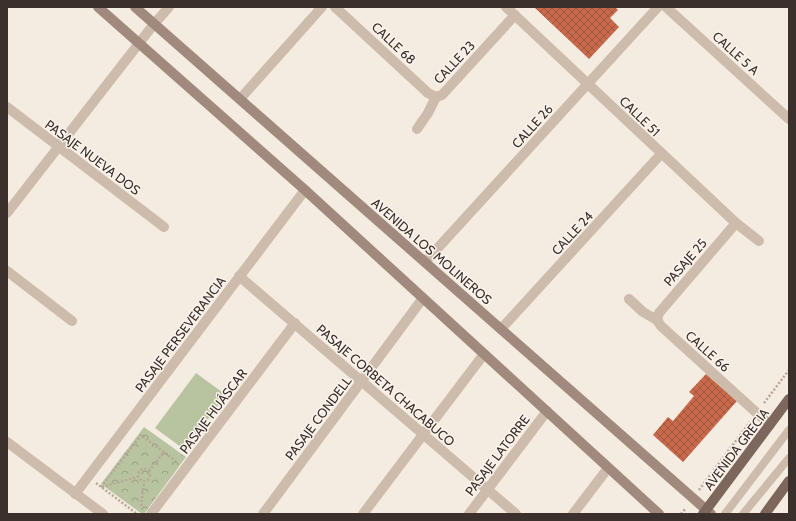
<svg xmlns="http://www.w3.org/2000/svg" width="796" height="521" viewBox="0 0 796 521" font-family="Cabin,sans-serif">
  <style>
    .forest { fill: url(#forest-crowns) }
    .garden { fill: #b8c4a0 }
    .building { fill: url(#building-cross-hatch) }
    .lines { fill: none; stroke-linecap: round; stroke-linejoin: round }
    .path { stroke: #b9a596; stroke-width: 2.5; stroke-dasharray: 2 2; stroke-linecap: butt }
    .lane { stroke: #cdbbac; stroke-width: 8 }
    .street { stroke: #cdbbac; stroke-width: 10 }
    .secondary { stroke: #a18a7d; stroke-width: 10 }
    .primary { stroke: #7d675c; stroke-width: 10 }
    .labels { text-anchor: middle; dominant-baseline: central; stroke-width: 3; stroke-linejoin: round; paint-order: stroke }
    .street-label { font-size: 13px; fill: #3b302b; stroke: #fbf5ee }
  </style>
  <defs>
    <pattern id="forest-crowns" width="20" height="18" patternUnits="userSpaceOnUse"><rect width="20" height="18" fill="#b8c4a0"/><path d="M2 6a3 3 0 1 1 6 0M12 15a3 3 0 1 1 6 0" fill="none" stroke="#97a083"/></pattern>
    <pattern id="building-cross-hatch" width="8" height="8" patternUnits="userSpaceOnUse"><rect width="8" height="8" fill="#c8694b"/><path d="M0 0l8 8M0 8l8-8" fill="none" stroke="#a4573f"/></pattern>
  </defs>
  <rect width="100%" height="100%" fill="#f4ebe1"/>
  <path class="forest" d="M144,427L186,457L144,514H142L101,484Z"/>
  <path class="garden" d="M196,373L226,395L185,450L155,428Z"/>
  <g class="building">
    <path d="M534,7H615L618,10L610,18L619,27L589,59Z"/>
    <path d="M706,374L737,401L683,462L653,435L668,417L673,421L694,396L689,392Z"/>
  </g>
  <g class="lines">
    <g class="path">
      <path d="M764,403L789,370"/>
      <circle cx="144" cy="475" r="6"/>
      <path d="M149,471L164,452"/>
      <path d="M96,483L137,514"/>
      <path d="M101,487L141,435L176,461"/>
      <path d="M102,487L137,477"/>
      <path d="M699,490L750,422"/>
      <path d="M141,506L144,482"/>
      <path d="M681,514L686,508"/>
    </g>
    <g class="lane">
      <path d="M725,514L789,430"/>
      <path d="M743,514L789,458"/>
    </g>
    <g class="street">
      <path d="M335,7L428,93L436,97"/>
      <path d="M506,7L736,223L759,241"/>
      <path d="M666,7L789,119"/>
      <path d="M436,97L442,95L515,15"/>
      <path d="M240,99L322,7"/>
      <path d="M7,107L164,227"/>
      <path d="M417,129L428,113L436,97"/>
      <path d="M7,213L154,24L169,7"/>
      <path d="M425,262L658,7"/>
      <path d="M7,271L72,321"/>
      <path d="M239,276L516,514"/>
      <path d="M629,299L643,312L657,320L661,326L770,425"/>
      <path d="M657,320L659,313L736,223"/>
      <path d="M501,329L661,154"/>
      <path d="M7,442L103,514"/>
      <path d="M75,494L305,190"/>
      <path d="M151,514L295,323"/>
      <path d="M263,514L423,298"/>
      <path d="M363,514L484,354"/>
      <path d="M469,514L547,411"/>
      <path d="M573,514L608,468"/>
    </g>
    <g class="secondary">
      <path d="M98,7L305,190L659,514"/>
      <path d="M135,7L711,514"/>
    </g>
    <g class="primary">
      <path d="M703,514L789,399"/>
      <path d="M765,514L789,481"/>
    </g>
  </g>
  <g class="labels">
    <g class="street-label">
      <text transform="translate(394 43) rotate(43)">CALLE 68</text>
      <text transform="translate(736 53) rotate(42)">CALLE 5 A</text>
      <text transform="translate(454 62) rotate(-47)">CALLE 23</text>
      <text transform="translate(640 116) rotate(44)">CALLE 51</text>
      <text transform="translate(532 126) rotate(-48)">CALLE 26</text>
      <text transform="translate(93 157) rotate(37)">PASAJE NUEVA DOS</text>
      <text transform="translate(572 233) rotate(-47)">CALLE 24</text>
      <text transform="translate(432 251) rotate(41)">AVENIDA LOS MOLINEROS</text>
      <text transform="translate(685 262) rotate(-49)">PASAJE 25</text>
      <text transform="translate(180 334) rotate(-53)">PASAJE PERSEVERANCIA</text>
      <text transform="translate(708 351) rotate(42)">CALLE 66</text>
      <text transform="translate(386 385) rotate(41)">PASAJE CORBETA CHACABUCO</text>
      <text transform="translate(213 411) rotate(-53)">PASAJE HUÁSCAR</text>
      <text transform="translate(318 418) rotate(-53)">PASAJE CONDELL</text>
      <text transform="translate(736 449) rotate(-53)">AVENIDA GRECIA</text>
      <text transform="translate(497 455) rotate(-53)">PASAJE LATORRE</text>
    </g>
  </g>
  <rect width="796" height="521" fill="none" stroke="#3b302b" stroke-width="16"/>
</svg>
